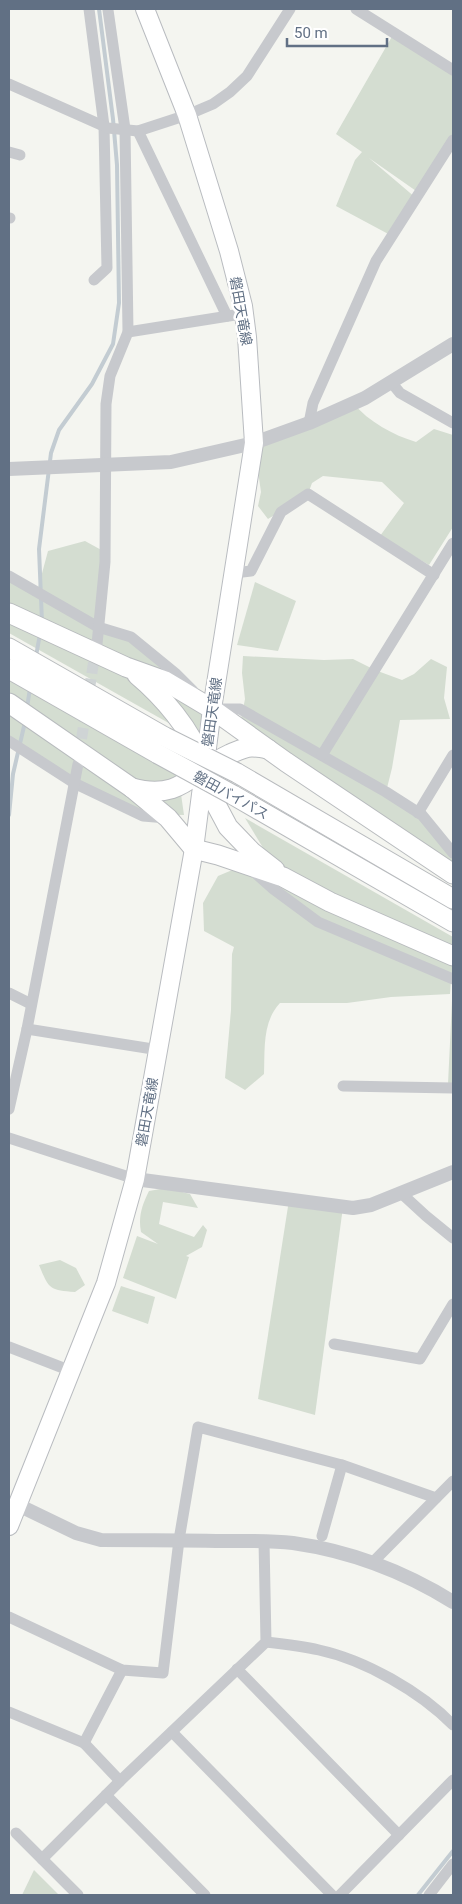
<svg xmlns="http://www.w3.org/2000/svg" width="462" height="1904" viewBox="0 0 462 1904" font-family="Roboto,'Noto Sans JP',sans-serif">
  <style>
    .green { fill: #d4ddd1 }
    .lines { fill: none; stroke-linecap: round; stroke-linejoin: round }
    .stream { stroke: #c3ccd2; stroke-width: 4 }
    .minor-tunnel { stroke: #cfd4d5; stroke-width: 11; stroke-dasharray: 11 5.5; stroke-linecap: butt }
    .primary-casing { stroke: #b9bcc0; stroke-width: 20 }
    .trunk-casing { stroke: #b8bbbe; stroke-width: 21 }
    .minor { stroke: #c7c9cd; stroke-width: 11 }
    .tertiary { stroke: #c7c9cd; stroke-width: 14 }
    .primary { stroke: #fff; stroke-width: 18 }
    .trunk { stroke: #fff; stroke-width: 19 }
    .trunk-bridge-casing { stroke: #b8bbbe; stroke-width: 21; stroke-linecap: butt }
    .trunk-bridge { stroke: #fff; stroke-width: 19 }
    .labels { text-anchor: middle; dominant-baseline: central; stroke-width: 5; stroke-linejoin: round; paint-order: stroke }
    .street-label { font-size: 14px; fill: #617084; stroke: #fff }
  </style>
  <rect width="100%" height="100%" fill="#f4f5f0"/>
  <g class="green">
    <path d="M394,33L453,76V140L419,193L369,158L416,198L392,236L336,206L355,160L362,152L336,134Z"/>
    <path d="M353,403C369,422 393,435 416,442L434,429L453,435V527L429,565L380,536L404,503L382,482L323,476L312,483L308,494L268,519L258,506L261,492L254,443Z"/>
    <path d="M85,541L105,552L98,627L131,637L203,710L197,739L9,633V577L37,592L48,551Z"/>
    <path d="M255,582L296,601L278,651L237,645Z"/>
    <path d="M243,656L324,660L353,659L375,670L402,680L414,674L431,659L447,667L444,698L450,719L400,720L392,768L386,792L422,815L453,853V868L240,724L245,699L242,673Z"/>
    <path d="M9,673L178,773L184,815L138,814L9,740Z"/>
    <path d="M245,818L453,937V955L271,861Z"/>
    <path d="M237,868L283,883L453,958V1085L448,1084L453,980L451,979L450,994L391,997L347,1003H280C262,1022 265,1050 264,1074L245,1090L225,1078L231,1010L232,954L234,947L204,931L203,903L218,876Z"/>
    <path d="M166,1188L190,1194L198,1208L163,1202L159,1224L194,1237L203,1225L207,1230L202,1247L186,1256L189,1257L176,1299L123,1278L137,1236L158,1244L141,1232C138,1217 142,1205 149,1191Z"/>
    <path d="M289,1200L343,1207L315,1415L258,1399Z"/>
    <path d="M60,1260L76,1268L85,1285L75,1292C49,1290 49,1289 39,1265Z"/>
    <path d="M121,1286L155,1297L148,1324L112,1311Z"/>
    <path d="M34,1870L59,1895H22Z"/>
  </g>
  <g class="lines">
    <g class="stream">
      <path d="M42,622L39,549L51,453L59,430L92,384L113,344L119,303L117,165L113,119L99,9"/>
      <path d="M36,656L40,634"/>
      <path d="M27,708L30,688"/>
      <path d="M9,815L13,774L25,722"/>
      <path d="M418,1895L453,1851"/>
    </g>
    <path class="minor-tunnel" d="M79,755L96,647"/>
    <g class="primary-casing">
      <path id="primary" d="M9,1526L106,1283L135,1179L194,849L212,709L254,443L247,337L243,306L229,251L187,115L145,9"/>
    </g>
    <g class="trunk-casing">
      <g id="trunk">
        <path d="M9,613L126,667L165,681L212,709L286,762L453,874"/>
        <path d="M9,648L165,737"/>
        <path d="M9,669L158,754"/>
        <path d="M137,675C162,696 192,730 202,762"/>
        <path d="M9,703L132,788L168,818L194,849L218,855L283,877L330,902L453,956"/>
        <path d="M237,773L453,899"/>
        <path d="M203,780L228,827L252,852L275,870"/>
        <path d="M132,788C182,801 191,772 230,754C237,751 245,747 252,747C257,747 263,748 268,749"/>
        <path d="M233,795L453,922"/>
      </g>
    </g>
    <g class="minor">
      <path d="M89,9L104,126L107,268L94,280"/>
      <path d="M356,9L453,70"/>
      <path d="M9,84L108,128L138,131L187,115L213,104L230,92L247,76L290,9"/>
      <path d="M138,131L227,316"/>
      <path d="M9,152L20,155"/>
      <path d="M9,218H10"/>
      <path d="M128,332L235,315"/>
      <path d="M391,382L400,393L453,423"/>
      <path d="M309,423L313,403L376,261L453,140"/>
      <path d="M234,573L251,571L281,512L308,494L434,575"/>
      <path d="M9,576L98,627L131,637L175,673L193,691"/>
      <path d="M97,644L105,562L106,404L110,376L128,332L125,129L108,10"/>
      <path d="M214,709H240L386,792L422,815L453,853"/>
      <path d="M9,741L74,783L143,816L167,818"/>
      <path d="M322,755L453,543"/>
      <path d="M418,813L453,755"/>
      <path d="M252,870L272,888L318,922L453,979"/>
      <path d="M9,993L31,1004"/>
      <path d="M27,1029L159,1050"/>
      <path d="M343,1086L453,1088"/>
      <path d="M9,1109L27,1029L78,764"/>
      <path d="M9,1138L135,1179"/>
      <path d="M401,1193L426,1216L453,1238"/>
      <path d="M334,1344L420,1359L453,1304"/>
      <path d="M9,1347L71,1371"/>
      <path d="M322,1536L342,1465"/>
      <path d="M372,1563L453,1481"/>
      <path d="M9,1617L122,1670L163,1673L179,1540L198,1427L342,1465L436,1498"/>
      <path d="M266,1642C284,1644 302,1646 319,1650C365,1660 421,1692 453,1725"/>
      <path d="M237,1669L399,1835"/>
      <path d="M9,1712L84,1743L120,1781"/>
      <path d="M172,1732L332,1895"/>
      <path d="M84,1743L122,1670"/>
      <path d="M106,1795L205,1895"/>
      <path d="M16,1833L78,1895"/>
      <path d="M42,1859L120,1781L266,1642L264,1541"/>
      <path d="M340,1895L453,1780"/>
      <path d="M429,1895L453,1864"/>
    </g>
    <g class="tertiary">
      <path d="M9,469L171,462L254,443L309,423L365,398L453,344"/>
      <path d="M135,1179L353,1208L371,1205L453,1172"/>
      <path d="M18,1505L76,1533L101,1540C140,1540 178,1540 216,1541C242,1541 268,1540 293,1543C349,1551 405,1572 453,1602"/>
    </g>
    <use href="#primary" class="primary"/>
    <use href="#trunk" class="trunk"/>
    <g class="trunk-bridge-casing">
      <g id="trunk-bridge">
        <path d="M165,737L237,773"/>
        <path d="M158,754L233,795"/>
      </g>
    </g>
    <use href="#trunk-bridge" class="trunk-bridge"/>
  </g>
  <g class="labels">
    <g class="street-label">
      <text transform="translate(241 311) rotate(80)">磐田天竜線</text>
      <text transform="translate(212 712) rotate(-82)">磐田天竜線</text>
      <text transform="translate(231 795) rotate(29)">磐田バイパス</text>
      <text transform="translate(147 1112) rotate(-80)">磐田天竜線</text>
    </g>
  </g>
  <rect width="462" height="1904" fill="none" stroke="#617084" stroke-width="20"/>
  <path d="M287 38v8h100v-8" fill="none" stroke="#617084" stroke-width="2.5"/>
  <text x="294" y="38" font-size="15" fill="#617084" stroke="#ffffff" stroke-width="4" paint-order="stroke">50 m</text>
</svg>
